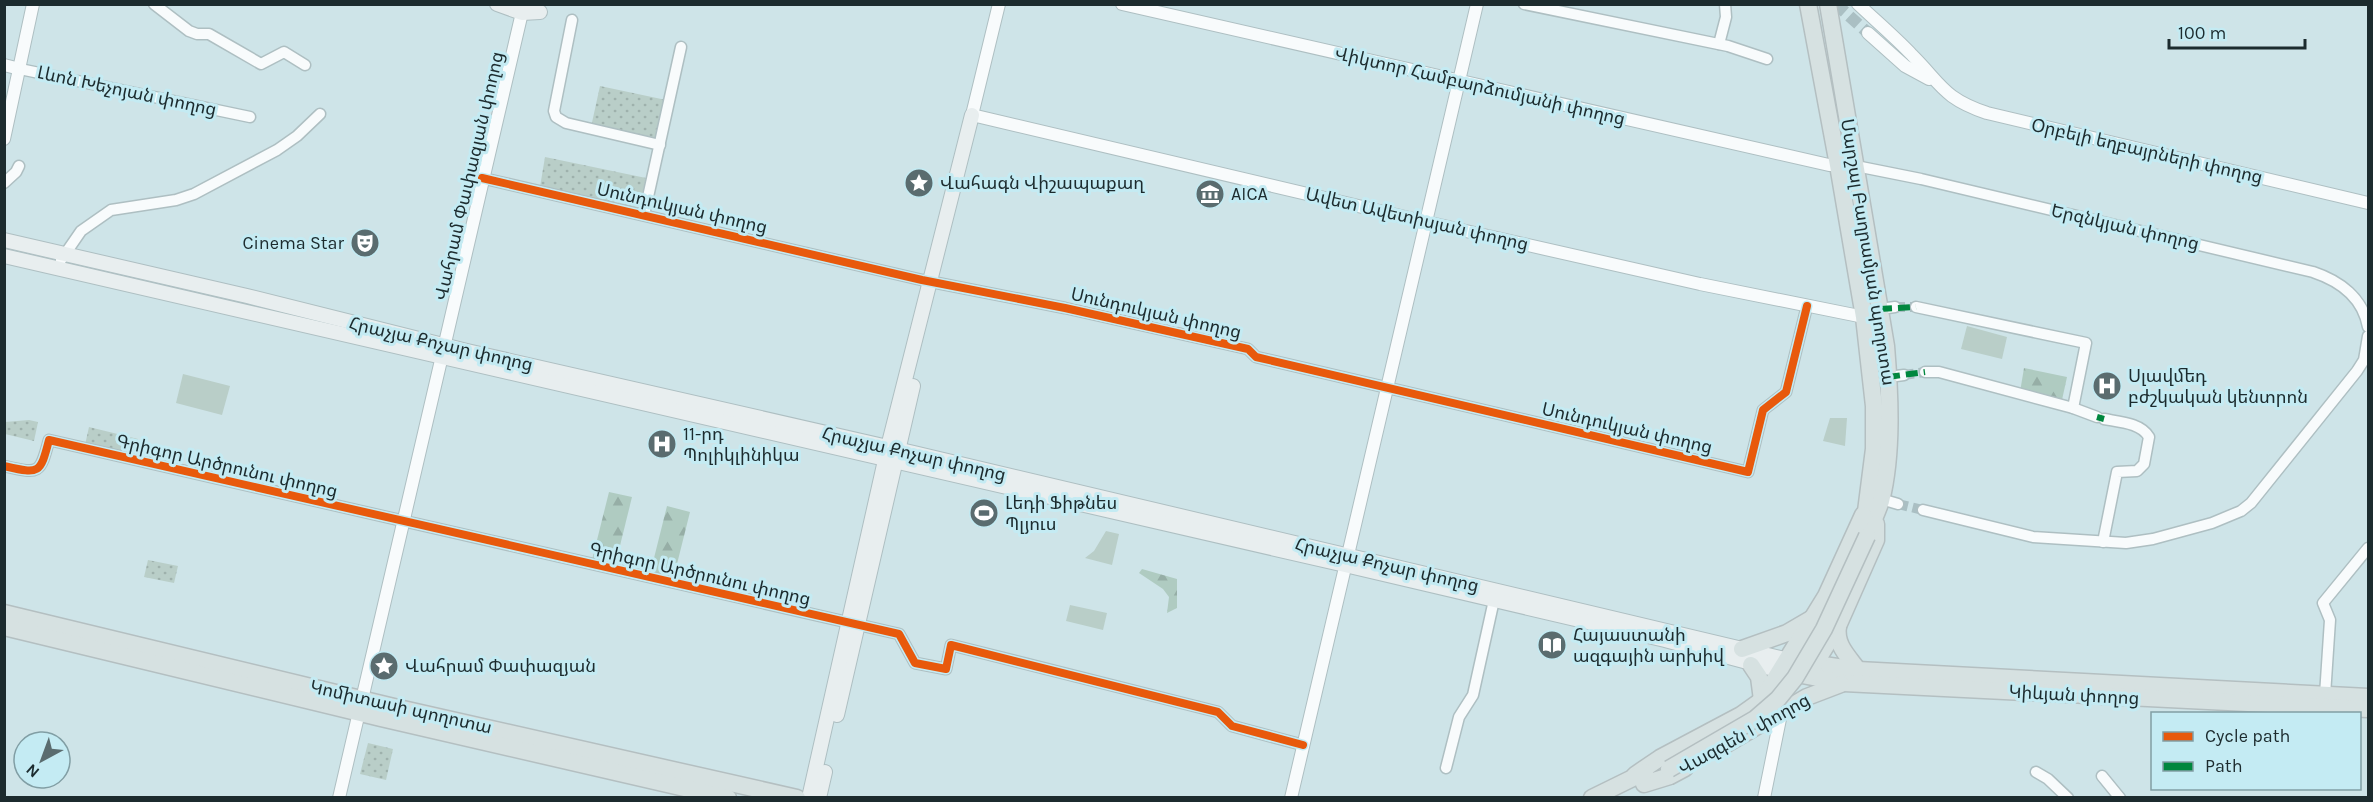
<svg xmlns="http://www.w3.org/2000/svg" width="2373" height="802" viewBox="0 0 2373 802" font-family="Karla,'Noto Sans Armenian',sans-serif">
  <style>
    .green { fill: #b9cec8 }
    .forest { fill: url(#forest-firs) }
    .park { fill: url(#park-dots) }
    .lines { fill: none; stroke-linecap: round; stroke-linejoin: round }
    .minor-tunnel { stroke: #aabfc3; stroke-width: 10; stroke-dasharray: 10 5; stroke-linecap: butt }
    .tertiary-tunnel { stroke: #aabfc3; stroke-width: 12; stroke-dasharray: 12 6; stroke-linecap: butt }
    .minor-casing { stroke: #aebfc2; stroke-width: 13 }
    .tertiary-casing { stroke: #aebfc2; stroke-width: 14 }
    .secondary-casing { stroke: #aebfc2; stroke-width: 16 }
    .primary-casing { stroke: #b4bfc1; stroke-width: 19 }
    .minor { stroke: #f8fbfc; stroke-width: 10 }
    .tertiary { stroke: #f8fbfc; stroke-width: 12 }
    .secondary { stroke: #e8eeef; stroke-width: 14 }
    .primary { stroke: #d6e1e1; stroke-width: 16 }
    .primary-bridge-casing { stroke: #b4bfc1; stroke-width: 19; stroke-linecap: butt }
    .primary-bridge { stroke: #d6e1e1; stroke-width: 16 }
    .quiet { stroke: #00873e; stroke-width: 6; stroke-dasharray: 12 6; stroke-linecap: butt }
    .cycleway-casing { stroke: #c4ebf3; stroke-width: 11 }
    .cycleway { stroke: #e8590c; stroke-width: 8 }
    .labels { text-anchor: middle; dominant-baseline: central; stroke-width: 6; stroke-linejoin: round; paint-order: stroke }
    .street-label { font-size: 18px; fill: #1c2b2e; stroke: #c4ebf3 }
    .poi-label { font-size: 18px; fill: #1c2b2e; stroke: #c4ebf3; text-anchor: start }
  </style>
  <defs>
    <pattern id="forest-firs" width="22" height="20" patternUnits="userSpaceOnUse" patternTransform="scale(1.5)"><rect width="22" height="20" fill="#afcbc1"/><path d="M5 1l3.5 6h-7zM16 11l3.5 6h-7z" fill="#96aea6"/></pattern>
    <pattern id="park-dots" width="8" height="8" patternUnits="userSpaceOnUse" patternTransform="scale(1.5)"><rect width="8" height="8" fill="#b9cec8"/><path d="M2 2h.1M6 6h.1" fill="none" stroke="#9eb1ac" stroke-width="1.8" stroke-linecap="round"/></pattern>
  </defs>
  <rect width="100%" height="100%" fill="#cee4e8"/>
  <g class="green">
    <path d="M1967,326L2007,337L2002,359L1961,349Z"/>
    <path d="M183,374L230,386L222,415L176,403Z"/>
    <path d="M1830,418H1847L1845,446L1823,441Z"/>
    <path d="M1106,531L1119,534L1112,565L1085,558L1094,551Z"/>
    <path d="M1070,605L1107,613L1103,630L1066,621Z"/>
  </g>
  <g class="forest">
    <path d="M2024,368L2067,377L2062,400L2020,392Z"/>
    <path d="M609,492L632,497L615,566L592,560Z"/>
    <path d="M667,506L690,512L673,580L650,574Z"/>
    <path d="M1142,569L1177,579V608L1167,613L1169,597L1163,589L1139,573Z"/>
  </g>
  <g class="park">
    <path d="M600,86L666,100L657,142L591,127Z"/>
    <path d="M545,157L646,178L639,208L540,187Z"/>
    <path d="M29,420L38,422L34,441L5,434V422Z"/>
    <path d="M89,427L138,439L133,457L85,445Z"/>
    <path d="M148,560L178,566L174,583L144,577Z"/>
    <path d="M368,743L393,749L386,780L360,774Z"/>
  </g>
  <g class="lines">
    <g class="minor-tunnel">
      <path d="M1895,307H1916"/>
      <path d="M1904,375L1925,372"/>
      <path d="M1898,504L1923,510"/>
    </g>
    <path class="tertiary-tunnel" d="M1836,4L1868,33"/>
    <g class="minor-casing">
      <g id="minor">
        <path d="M154,4L189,31L197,34H209L261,64L284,52L305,65"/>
        <path d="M1524,4L1728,46L1767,59"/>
        <path d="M572,20L554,111L556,117L566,123L660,145"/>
        <path d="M1719,44L1726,17L1725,4"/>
        <path d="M20,69L250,117"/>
        <path d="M1856,166L1921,179L2313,272C2340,281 2363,298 2368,327"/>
        <path d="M482,178L922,280L1065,308L1248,349L1256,357L1748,472L1763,410L1786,392L1807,306"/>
        <path d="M4,183L16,172L19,166"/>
        <path d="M644,215L681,47"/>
        <path d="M61,260L81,231L111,210L176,200L194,194L277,150L297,136L320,114"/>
        <path d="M1916,307L2086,343L2073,408L1939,372H1925"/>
        <path d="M1880,309L1895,307"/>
        <path d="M1888,377L1904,375"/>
        <path d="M2073,408L2097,417"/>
        <path d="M4,466C39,474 40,475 49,440L899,634L915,663L946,669L951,645L1218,712L1232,726L1303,745"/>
        <path d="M1881,499L1898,504"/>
        <path d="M1923,510L2033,537L2126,543L2153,539L2212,523L2241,511L2251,503L2357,371L2364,360L2368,336"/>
        <path d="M2103,542L2117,472L2137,471L2144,464L2149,437C2141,423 2120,422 2104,419"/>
        <path d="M2325,695L2330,620L2323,603L2368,548"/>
        <path d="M1446,768L1459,717L1473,695L1494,600"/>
        <path d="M2036,772L2048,779L2068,798"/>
        <path d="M2102,776L2120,798"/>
      </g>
    </g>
    <g class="tertiary-casing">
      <g id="tertiary">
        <path d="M999,4L972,115L1426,222L1700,284L1864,317"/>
        <path d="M1122,4L1829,165H1844"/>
        <path d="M1858,4C1876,21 1895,37 1912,55C1942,85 1943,98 1987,113L2368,203"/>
        <path d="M1868,33L1905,66L1929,79"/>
        <path d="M4,65L20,69"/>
        <path d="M4,139L33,4"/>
        <path d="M339,798L524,4"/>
        <path d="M1291,798L1477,4"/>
        <path d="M1764,798L1781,714"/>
      </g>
    </g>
    <g class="secondary-casing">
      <g id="secondary">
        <path d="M497,4L522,13L540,12"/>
        <path d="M4,240L247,296L467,351L914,453L1789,660"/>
        <path d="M4,256L1345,565L1665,640L1781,671"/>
        <path d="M837,715L913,386"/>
        <path d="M809,798L888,447L972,115"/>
        <path d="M819,798L825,772"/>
      </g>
    </g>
    <g class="primary-casing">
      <g id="primary">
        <path d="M1808,4L1838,165L1864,317L1874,406V449L1864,527"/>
        <path d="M1828,4L1886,346C1890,394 1893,453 1881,501C1877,512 1872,524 1867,536"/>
        <path d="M4,613L394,707L797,798"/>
        <path d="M1838,626C1835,645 1848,656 1858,670"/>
        <path d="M4,627L381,718L728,798"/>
        <path d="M1742,649L1787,633L1811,619"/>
        <path d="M1789,660L1858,670L2368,697"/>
        <path d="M1751,665L1759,677L1762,700"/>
        <path d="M1781,671L1844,683L2368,709"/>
        <path d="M1810,672L1838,626L1876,540V524"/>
        <path d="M1723,746L1807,697L1841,684"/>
        <path d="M1635,775L1660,758L1741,715L1762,700L1826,596L1863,515"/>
        <path d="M1644,784L1670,776L1685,768"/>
        <path d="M1592,798L1645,772"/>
      </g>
    </g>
    <use href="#minor" class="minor"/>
    <use href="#tertiary" class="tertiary"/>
    <use href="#secondary" class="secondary"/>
    <use href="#primary" class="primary"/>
    <g class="primary-bridge-casing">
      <path id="primary-bridge" d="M1669,769L1755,719L1778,699L1795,678L1824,629L1867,536"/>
    </g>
    <use href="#primary-bridge" class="primary-bridge"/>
    <g class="quiet">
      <path d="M1880,309L1916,307"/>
      <path d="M1888,377L1925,372"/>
      <path d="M2097,417L2104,419"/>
    </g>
    <g class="cycleway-casing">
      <g id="cycleway">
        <path d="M482,178L922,280L1065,308L1248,349L1256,357L1748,472L1763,410L1786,392L1807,306"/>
        <path d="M4,466C39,474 40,475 49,440L899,634L915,663L946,669L951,645L1218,712L1232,726L1303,745"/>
      </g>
    </g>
    <use href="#cycleway" class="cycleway"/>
  </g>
  <defs>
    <g id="sight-disc" transform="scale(1.5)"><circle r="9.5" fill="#5a6c6f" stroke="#c4ebf3"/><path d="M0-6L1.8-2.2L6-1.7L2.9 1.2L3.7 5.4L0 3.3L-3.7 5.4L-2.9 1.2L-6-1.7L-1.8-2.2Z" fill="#fff"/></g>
    <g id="museum-disc" transform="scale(1.5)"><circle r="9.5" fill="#5a6c6f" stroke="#c4ebf3"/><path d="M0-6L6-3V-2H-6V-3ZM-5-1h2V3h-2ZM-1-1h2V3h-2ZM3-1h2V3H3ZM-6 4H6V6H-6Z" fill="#fff"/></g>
    <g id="theatre-disc" transform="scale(1.5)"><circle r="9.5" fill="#5a6c6f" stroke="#c4ebf3"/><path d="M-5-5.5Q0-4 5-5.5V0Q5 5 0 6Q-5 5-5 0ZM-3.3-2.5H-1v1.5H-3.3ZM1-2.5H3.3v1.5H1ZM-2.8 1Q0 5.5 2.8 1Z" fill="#fff"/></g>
    <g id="hospital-disc" transform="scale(1.5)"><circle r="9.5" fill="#5a6c6f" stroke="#c4ebf3"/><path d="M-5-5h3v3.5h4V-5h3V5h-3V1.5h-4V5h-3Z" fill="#fff"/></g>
    <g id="stadium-disc" transform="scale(1.5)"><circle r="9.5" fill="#5a6c6f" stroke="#c4ebf3"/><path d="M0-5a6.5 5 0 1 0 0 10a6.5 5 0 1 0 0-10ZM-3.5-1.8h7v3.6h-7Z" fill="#fff"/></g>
    <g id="library-disc" transform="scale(1.5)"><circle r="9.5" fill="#5a6c6f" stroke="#c4ebf3"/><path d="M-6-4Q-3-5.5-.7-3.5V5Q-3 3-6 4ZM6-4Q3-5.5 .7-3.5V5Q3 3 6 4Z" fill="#fff"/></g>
  </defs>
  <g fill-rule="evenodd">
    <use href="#sight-disc" x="919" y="183"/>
    <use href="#museum-disc" x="1210" y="194"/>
    <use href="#theatre-disc" x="365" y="243"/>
    <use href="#hospital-disc" x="2107" y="386"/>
    <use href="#hospital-disc" x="662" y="444"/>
    <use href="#stadium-disc" x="984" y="513"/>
    <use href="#library-disc" x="1552" y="645"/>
    <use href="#sight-disc" x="384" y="666"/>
  </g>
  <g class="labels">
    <g class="street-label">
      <text transform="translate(1480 86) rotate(13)">Վիկտոր Համբարձումյանի փողոց</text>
      <text transform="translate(127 91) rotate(12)">Լևոն Խեչոյան փողոց</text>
      <text transform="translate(2147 151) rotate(13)">Օրբելի եղբայրների փողոց</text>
      <text transform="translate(469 176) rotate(-77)">Վահրամ Փափազյան փողոց</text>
      <text transform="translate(682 208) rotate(13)">Սունդուկյան փողոց</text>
      <text transform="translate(1417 219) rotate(13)">Ավետ Ավետիսյան փողոց</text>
      <text transform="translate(2125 227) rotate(13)">Երզնկյան փողոց</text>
      <text transform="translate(1868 252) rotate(81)">Մարշալ Բաղրամյան պողոտա</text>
      <text transform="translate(1156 313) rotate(13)">Սունդուկյան փողոց</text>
      <text transform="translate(441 344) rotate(13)">Հրաչյա Քոչար փողոց</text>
      <text transform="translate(1627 428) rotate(13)">Սունդուկյան փողոց</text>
      <text transform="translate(914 454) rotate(13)">Հրաչյա Քոչար փողոց</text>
      <text transform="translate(227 466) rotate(13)">Գրիգոր Արծրունու փողոց</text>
      <text transform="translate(1387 565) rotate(13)">Հրաչյա Քոչար փողոց</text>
      <text transform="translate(700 574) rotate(13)">Գրիգոր Արծրունու փողոց</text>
      <text transform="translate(2074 695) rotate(3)">Կիևյան փողոց</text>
      <text transform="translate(401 707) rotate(13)">Կոմիտասի պողոտա</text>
      <text transform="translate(1744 734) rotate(-29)">Վազգեն I փողոց</text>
    </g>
    <g class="poi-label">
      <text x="940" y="183">Վահագն Վիշապաքաղ</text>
      <text x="1231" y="194">AICA</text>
      <text x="344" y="243" text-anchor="end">Cinema Star</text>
      <text x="2128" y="376">Սլավմեդ<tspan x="2128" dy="21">բժշկական կենտրոն</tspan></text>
      <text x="683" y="434">11-րդ<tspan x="683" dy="21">Պոլիկլինիկա</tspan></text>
      <text x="1005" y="503">Լեդի Ֆիթնես<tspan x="1005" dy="21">Պլյուս</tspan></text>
      <text x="1573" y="635">Հայաստանի<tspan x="1573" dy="21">ազգային արխիվ</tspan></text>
      <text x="405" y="666">Վահրամ Փափազյան</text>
    </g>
  </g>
  <rect width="2373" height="802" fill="none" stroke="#1c2b2e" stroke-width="12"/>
  <rect x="2151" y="712" width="210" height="78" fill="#c4ebf3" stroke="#819ea4" stroke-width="1.5"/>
  <rect x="2163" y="732" width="30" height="9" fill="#e8590c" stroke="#819ea4" stroke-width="1.5"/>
  <text x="2205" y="742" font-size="18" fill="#1c2b2e">Cycle path</text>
  <rect x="2163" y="762" width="30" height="9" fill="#00873e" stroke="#819ea4" stroke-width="1.5"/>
  <text x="2205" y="772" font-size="18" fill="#1c2b2e">Path</text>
  <g transform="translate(42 760) rotate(221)"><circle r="28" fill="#c4ebf3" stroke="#819ea4" stroke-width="1.5"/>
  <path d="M0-4.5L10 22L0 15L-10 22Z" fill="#5a6c6f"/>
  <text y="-9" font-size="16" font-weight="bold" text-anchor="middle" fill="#1c2b2e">N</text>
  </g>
  <path d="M2169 39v9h136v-9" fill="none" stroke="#1c2b2e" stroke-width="3"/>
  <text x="2178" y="39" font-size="18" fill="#1c2b2e" stroke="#c4ebf3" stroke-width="4.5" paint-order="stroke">100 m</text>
</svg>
